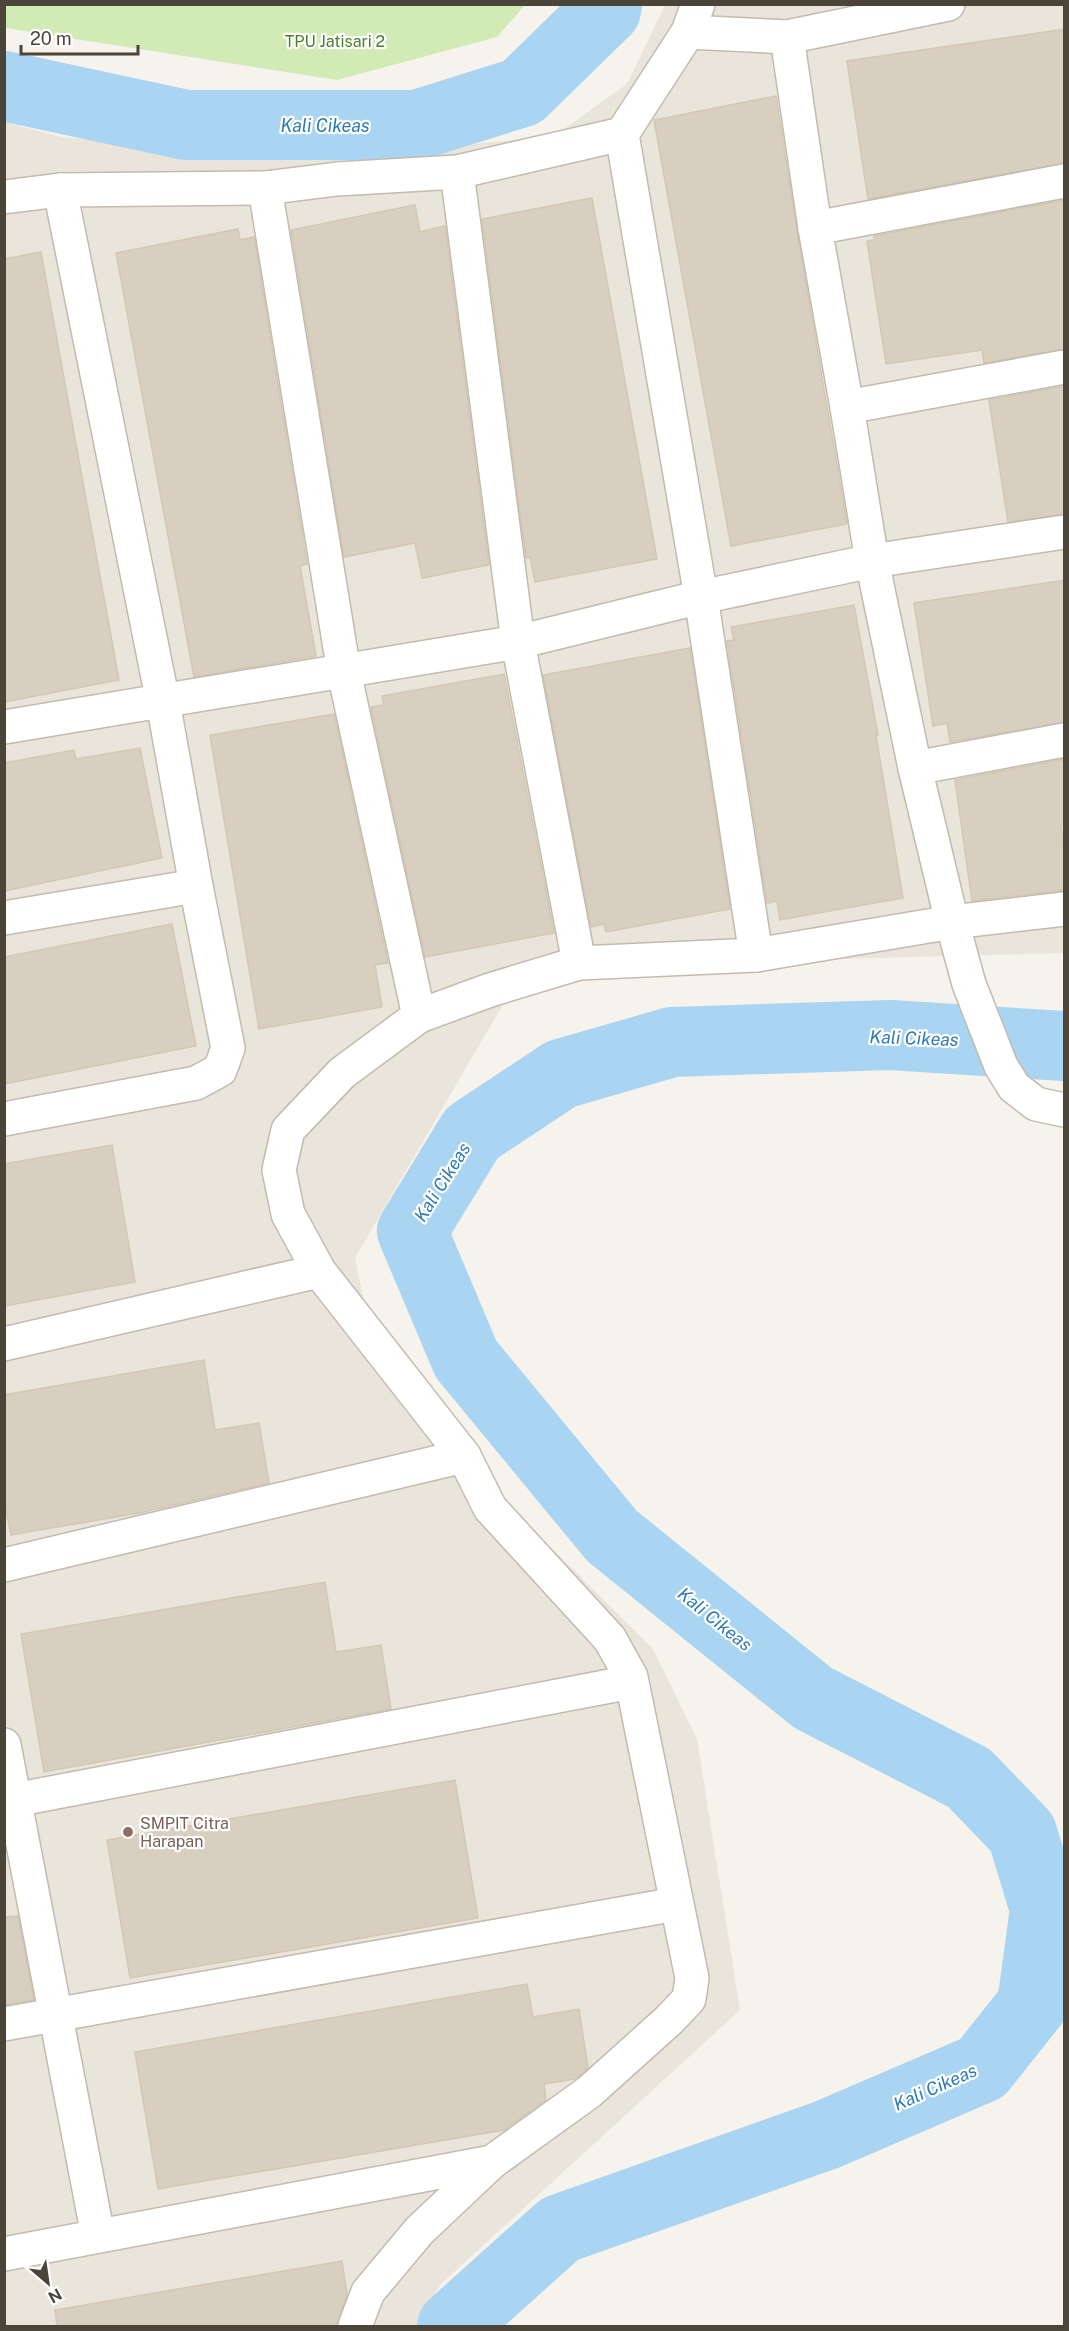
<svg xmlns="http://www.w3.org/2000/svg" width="1069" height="2331" viewBox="0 0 1069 2331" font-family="'Public Sans',sans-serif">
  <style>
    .residential { fill: #eae5da }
    .green { fill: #d2eab5 }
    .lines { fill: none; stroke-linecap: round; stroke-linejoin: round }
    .river { stroke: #a9d4f2; stroke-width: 70 }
    .building { fill: #d8cfc1; stroke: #d3c7b4; stroke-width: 1.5 }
    .minor-casing { stroke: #c2bbae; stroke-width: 36 }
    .minor { stroke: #fff; stroke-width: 33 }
    .education-dot { fill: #8d6e63; stroke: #fff; stroke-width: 2 }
    .labels { text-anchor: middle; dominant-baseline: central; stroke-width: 4.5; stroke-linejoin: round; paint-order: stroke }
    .park-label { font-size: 16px; fill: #4a7f2a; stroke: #fff }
    .education-label { font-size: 16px; fill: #785e54; stroke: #fff; text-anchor: start }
    .water-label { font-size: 18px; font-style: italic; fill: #2e7ab2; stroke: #fff }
  </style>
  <rect width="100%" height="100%" fill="#f6f3ec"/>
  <path class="residential" d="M665,5H1064V953L567,966L505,1001L355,1258L374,1350L473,1470L653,1649L697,1739L740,2010L440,2285L416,2326H5L4,122L62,137L319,159L554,136L627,84Z"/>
  <path class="green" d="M4,5L5,4L525,5L497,37L337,80L5,28Z"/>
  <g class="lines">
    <g class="river">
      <path d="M4,86L186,125H417L522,92L606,10L607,4"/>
      <path d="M452,2326L560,2229L826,2135L982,2068L1032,2005L1045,1909L1022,1833L969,1778L813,1698L612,1536L466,1359L412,1231L472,1133L561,1074L672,1042L890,1035L1064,1046"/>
    </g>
  </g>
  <g class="building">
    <path d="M1065,29V163L868,199L847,61Z"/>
    <path d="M776,96L797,231L847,524L731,546L654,120Z"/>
    <path d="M592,198L657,559L535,582L530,557L526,558L482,219Z"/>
    <path d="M1065,200V349L984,363L982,350L886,364L867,241L874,240V236Z"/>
    <path d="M415,205L420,232L445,226L489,565L422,578L415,543L344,557L291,230Z"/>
    <path d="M238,229L240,240L254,237L307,564L300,566L316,656L194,677L116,253Z"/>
    <path d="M41,252L119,680L4,702V259Z"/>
    <path d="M1065,386V514L1008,522L989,400Z"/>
    <path d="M1065,580V722L950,742L947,723L933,726L914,603Z"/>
    <path d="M854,605L878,735H876L903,898L780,920L777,901L767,903L727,641L734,640L731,627Z"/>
    <path d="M690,648L730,909L606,932L604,924L591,927L543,675Z"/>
    <path d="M504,674L554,933L425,957L371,707L384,705L382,696Z"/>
    <path d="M334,714L388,963L375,965L382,1007L259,1029L210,735Z"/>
    <path d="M140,748L162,858L4,891V763L74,750L76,759Z"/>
    <path d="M1065,759V825L1061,826L1065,857V890L972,901L955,780Z"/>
    <path d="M172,924L196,1046L4,1084V957Z"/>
    <path d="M112,1145L135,1282L4,1306V1164Z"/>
    <path d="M204,1360L215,1430L259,1423L269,1483L139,1513L11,1535L4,1500V1395Z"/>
    <path d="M325,1582L336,1652L381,1645L391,1709L44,1772L21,1634Z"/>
    <path d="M455,1780L478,1918L130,1978L107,1840Z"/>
    <path d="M18,1916L34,2000L4,2005V1917Z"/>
    <path d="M527,1984L533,2017L579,2009L588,2068L575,2079L544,2084L546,2100L504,2130L158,2189L135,2052Z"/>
    <path d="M342,2261L347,2294L337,2326H57L55,2310Z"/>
  </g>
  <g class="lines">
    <g class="minor-casing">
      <g id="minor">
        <path d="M688,32L787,37L948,4"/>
        <path d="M787,37L815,228L847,407L872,561L915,768L952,922L969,984L1001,1066L1014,1087L1036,1104L1064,1110"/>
        <path d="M622,134L701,597L756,955"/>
        <path d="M457,172L518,642L579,963"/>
        <path d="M265,188L344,672L419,1016"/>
        <path d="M4,197L60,190L265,188L337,179L457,172L622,134L688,32L698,4"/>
        <path d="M815,228L1064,181"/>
        <path d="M847,407L1064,367"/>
        <path d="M4,727L518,642L701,597L872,561L1064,532"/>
        <path d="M915,768L1064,740"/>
        <path d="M4,918L196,886"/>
        <path d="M4,1119L196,1083L220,1070L228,1048L196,886L163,702L60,190"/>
        <path d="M4,1344L319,1271"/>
        <path d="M4,1565L464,1456"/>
        <path d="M4,1745L98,2236"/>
        <path d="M4,1802L631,1682"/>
        <path d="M4,2024L676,1904"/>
        <path d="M4,2254L492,2162"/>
        <path d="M355,2326L368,2292L419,2231L492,2162L589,2092L669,2020L689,1999L692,1978L631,1677L610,1639L490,1508L464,1456L319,1271L288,1214L279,1170L288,1130L342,1073L419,1016L490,990L579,963L756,955L952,922L1064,909"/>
      </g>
    </g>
    <use href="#minor" class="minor"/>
  </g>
  <circle class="education-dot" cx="128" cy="1832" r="6"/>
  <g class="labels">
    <g class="park-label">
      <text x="335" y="41">TPU Jatisari 2</text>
    </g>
    <g class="education-label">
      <text x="140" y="1823">SMPIT Citra<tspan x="140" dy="18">Harapan</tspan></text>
    </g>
    <g class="water-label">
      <text x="325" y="125">Kali Cikeas</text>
      <text transform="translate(914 1038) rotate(2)">Kali Cikeas</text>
      <text transform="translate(442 1182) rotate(-58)">Kali Cikeas</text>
      <text transform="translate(715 1619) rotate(39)">Kali Cikeas</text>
      <text transform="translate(935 2087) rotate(-24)">Kali Cikeas</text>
    </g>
  </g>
  <rect width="1069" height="2331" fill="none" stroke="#4b4439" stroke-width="12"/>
  <g transform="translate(48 2283) rotate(151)" stroke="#ffffff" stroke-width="4.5" paint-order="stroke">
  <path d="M0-4.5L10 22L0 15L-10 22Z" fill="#4b4439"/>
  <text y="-9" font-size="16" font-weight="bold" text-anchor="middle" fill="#4b4439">N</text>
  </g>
  <path d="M21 45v9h117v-9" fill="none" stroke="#4b4439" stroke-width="3"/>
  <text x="30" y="45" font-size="18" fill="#4b4439" stroke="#ffffff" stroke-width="4.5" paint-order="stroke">20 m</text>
</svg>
